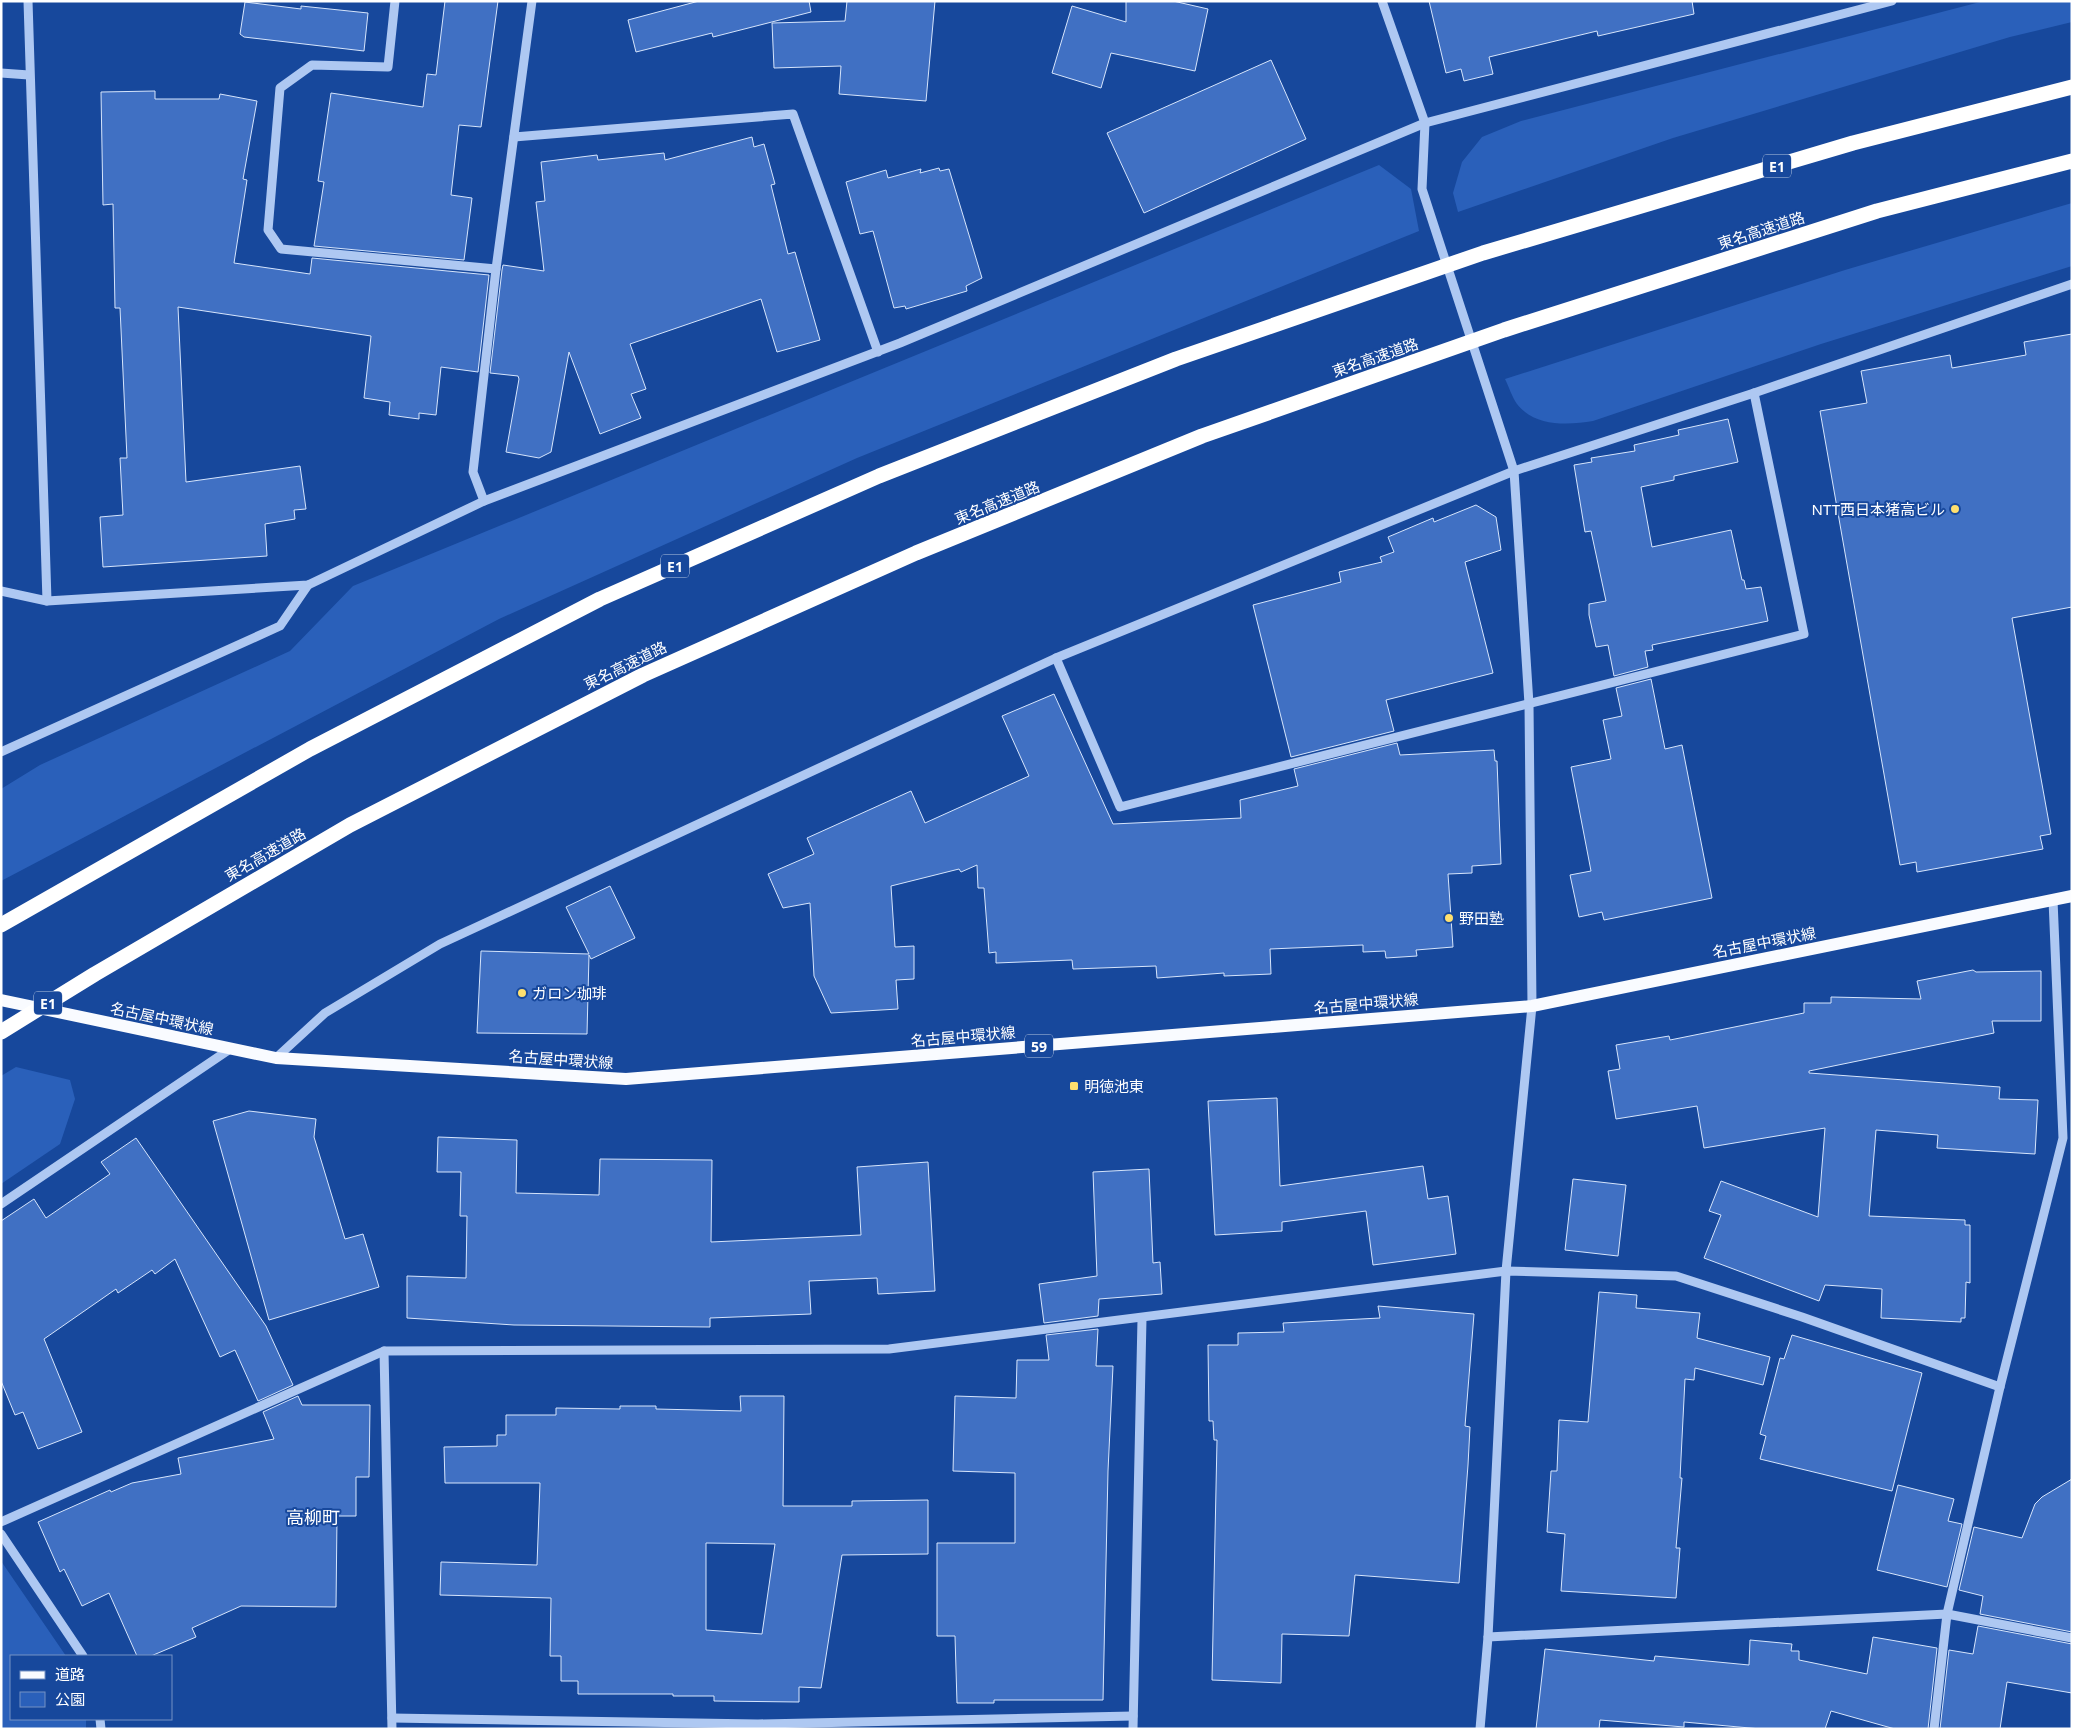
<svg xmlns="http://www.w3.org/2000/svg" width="2073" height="1730" viewBox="0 0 2073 1730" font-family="'Noto Sans','Noto Sans JP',sans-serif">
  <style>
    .green { fill: #2a60ba }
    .building { fill: #4070c3; stroke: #d6e5fc; fill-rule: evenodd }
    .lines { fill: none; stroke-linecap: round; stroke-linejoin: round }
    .minor { stroke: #aec8f2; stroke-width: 9 }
    .major { stroke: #f9fbff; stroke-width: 12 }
    .highway { stroke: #fff; stroke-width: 15 }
    .poi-dot { fill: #ffe06f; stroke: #17489c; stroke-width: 2 }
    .labels { text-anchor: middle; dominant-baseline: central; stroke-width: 4; stroke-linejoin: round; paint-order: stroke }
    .shield { fill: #17489c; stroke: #b9c8e1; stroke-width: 1 }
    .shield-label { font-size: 14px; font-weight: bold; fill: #fff }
    .street-label { font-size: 15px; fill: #fff; stroke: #17489c }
    .poi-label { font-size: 15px; fill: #fff; stroke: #17489c; text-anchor: start }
    .quarter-label { font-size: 18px; fill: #fff; stroke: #17489c }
  </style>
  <rect width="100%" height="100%" fill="#17489c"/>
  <g class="green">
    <path d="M1984,1H2072V22L2010,37L1673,138L1458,212L1453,193L1462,162L1482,137L1521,121Z"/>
    <path d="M1379,165L1411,189L1419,231L857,458L499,619L1,881V789L40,765L290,651L353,586Z"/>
    <path d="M2072,203V266L1821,344L1593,421C1568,425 1535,427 1517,404C1512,397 1509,387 1505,379L1845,270Z"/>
    <path d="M16,1067L70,1080L75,1099L60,1144L1,1184V1076Z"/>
    <path d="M1,1561L66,1656H11V1719H86V1729H1Z"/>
  </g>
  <g class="building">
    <path d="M445,1H498L481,127L459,125L451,195L472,198L464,260L314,246L324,182L318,181L331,93L423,107L427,74L436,75Z"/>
    <path d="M699,1H809L811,12L713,37L712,33L636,52L628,20Z"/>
    <path d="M847,1H935L926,101L839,94L841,66L774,68L772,23L845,21Z"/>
    <path d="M1126,1H1173L1208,9L1195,71L1111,53L1101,88L1052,73L1072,6L1126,22Z"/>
    <path d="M1429,1H1692L1694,14L1598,36L1597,31L1489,57L1493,74L1464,81L1461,69L1446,73Z"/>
    <path d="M245,2L301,9V6L368,13L364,51L244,37L240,34Z"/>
    <path d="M1271,60L1306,139L1144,213L1107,133Z"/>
    <path d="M155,91V99H219L220,94L257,101L243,179L247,180L234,263L310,274L312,258L489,275L478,372L441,367L436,415L419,413V419L389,415L390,402L364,398L371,336L178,307L186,482L300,466L306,509L294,510L295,519L265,524L267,556L103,567L100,517L123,515L120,458H127L120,308H115L113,204L103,205L101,92Z"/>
    <path d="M752,137L754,147L764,144L775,184L771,185L788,254L795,252L820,340L777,352L761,299L630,344L646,389L631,394L641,418L600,434L569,352L551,452L539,458L506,452L519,379L518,376L490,373L502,270L503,265L544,271L536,202L545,201L541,162L597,155L598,160L664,153L665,160Z"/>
    <path d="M939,168L940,171L949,169L982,278L966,286L967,291L906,309L905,306L894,308L873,231L860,234L846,182L886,170L888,178L921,169L920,173Z"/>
    <path d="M2072,334V607L2012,618L2051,834L2040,836L2043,849L1917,872L1916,862L1900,865L1820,411L1867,403L1861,371L1950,355L1952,368L2026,355L2024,342Z"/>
    <path d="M1728,419L1738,462L1674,476V480L1641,487L1652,547L1731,530L1742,580H1744L1746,589L1761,587L1768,621L1652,645L1653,650L1645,651L1648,667L1614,676L1608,645L1596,647L1589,615V604L1606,601L1591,531L1585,532L1574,465L1592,462L1591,458L1635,451L1634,445L1679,435L1678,430Z"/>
    <path d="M1476,505L1496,517L1501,550L1465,562L1493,673L1386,700L1394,731L1291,757L1253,605L1341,582L1339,572L1382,562L1380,557L1394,552L1388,537L1433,518L1434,522Z"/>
    <path d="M1651,679L1665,749L1682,745L1712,898L1604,920L1602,912L1579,917L1570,875L1591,871L1571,767L1611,759L1603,720L1622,716L1616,688Z"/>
    <path d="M1054,694L1113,824L1241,818L1240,800L1298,786L1294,769L1397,743L1400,755L1494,750L1495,761H1497L1501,864L1472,866V873L1448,874L1453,947L1416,950L1417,956L1386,958L1385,951L1363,952V945L1270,949L1271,974L1224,976V973L1157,978L1156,966L1073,969L1072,960L996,963V952L989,953L984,888H978L977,865L961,872L959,869L891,886L895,947L914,946V979L896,980L898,1009L831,1013L814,976L810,903L783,908L768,874L814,854L807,838L911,791L925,823L1029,776L1002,716Z"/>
    <path d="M610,886L635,938L591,959L589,955L587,1034L477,1033L481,951L589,954L566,907Z"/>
    <path d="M1973,970L1976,972L2041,971V1021H1992L1994,1033L1809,1071V1073L2000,1087L1999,1099L2038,1100L2035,1154L1937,1148L1938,1135L1876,1130L1869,1216L1965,1220V1225H1970V1283L1966,1282L1965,1318H1961V1322L1881,1318L1882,1289L1825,1285L1819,1301L1704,1258L1721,1215L1709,1211L1721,1181L1818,1217L1825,1128L1704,1148L1697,1106L1616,1119L1608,1071L1620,1069L1616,1045L1669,1036L1670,1040L1804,1013V1003H1831V997L1921,999L1917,981Z"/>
    <path d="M1277,1098L1280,1186L1423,1166L1428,1199L1448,1196L1456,1254L1373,1265L1366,1211L1282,1222V1231L1215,1235L1208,1101Z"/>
    <path d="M249,1111L316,1119L314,1137L345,1239L363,1234L379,1287L269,1320L213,1121Z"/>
    <path d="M438,1137L517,1140L516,1193L599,1195L600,1159L712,1160L711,1242L861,1235L857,1167L928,1162L935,1291L878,1294L877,1278L809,1281L811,1314L710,1318V1327L514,1325L407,1318V1276L466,1278L467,1216H460L461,1172H437Z"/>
    <path d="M136,1138L266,1326L293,1385L258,1401L235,1350L220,1357L175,1259L155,1274L152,1270L118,1293L116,1289L44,1339L82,1432L38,1449L23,1412L15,1415L1,1381V1221L34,1199L46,1218L110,1174L101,1162Z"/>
    <path d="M1149,1169L1153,1263L1160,1262L1162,1294L1099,1299L1098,1316L1044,1323L1039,1284L1097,1276L1093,1172Z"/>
    <path d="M1573,1179L1626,1185L1618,1256L1565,1250Z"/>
    <path d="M1599,1292L1637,1295L1636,1308L1700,1313L1697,1338L1770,1357L1763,1385L1695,1368L1694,1380L1685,1379L1680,1478H1682L1676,1548H1680L1676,1598L1561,1591L1565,1534L1547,1532L1551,1471H1557L1559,1420L1588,1422Z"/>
    <path d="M1378,1306L1474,1314L1465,1426L1470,1427L1468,1465L1459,1583L1355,1575L1349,1636L1282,1634L1281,1683L1212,1680L1217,1440H1214L1213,1421H1209L1208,1345H1238V1333L1284,1332L1283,1323L1380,1318Z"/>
    <path d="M1098,1329L1096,1366H1113L1108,1471L1103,1700H994V1703H957L955,1636H937V1543H1015V1473L953,1471L955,1396L1016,1398L1017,1360H1049L1046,1335Z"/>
    <path d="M1792,1335L1922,1373L1892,1491L1760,1459L1766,1436L1760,1434L1780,1358L1784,1359Z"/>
    <path d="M298,1396L302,1405H370L369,1477H356V1516H337L336,1607L241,1606L192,1628L196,1637L151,1656H137L109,1593L82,1606L64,1569L60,1572L38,1522L110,1490L111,1492L132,1483L181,1474L178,1458L274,1439L263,1412Z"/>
    <path d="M740,1396H784L783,1506H852V1501L928,1500V1554L842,1555L821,1688L799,1687V1702L714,1701V1696H673V1694H578V1681H561V1656H550L551,1598L440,1595L441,1562L537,1565L540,1483H445L444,1447L497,1446V1435H506V1415H556V1408L620,1409V1406H656V1409L741,1411ZM706,1543L775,1544L762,1634L706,1630Z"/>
    <path d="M2072,1479V1632L1980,1614L1983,1596L1959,1590L1974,1527L2022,1538L2035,1504L2042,1497Z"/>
    <path d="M1898,1485L1954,1499L1948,1521L1962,1524L1947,1587L1877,1570Z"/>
    <path d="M1978,1626L2072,1644V1693L2007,1682L2000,1729H1940L1949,1650L1973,1654Z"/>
    <path d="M1873,1637L1937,1648L1928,1729H1895L1831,1711L1825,1729H1761L1684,1722V1727L1600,1720L1599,1729H1536L1545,1649L1654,1661L1655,1656L1749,1665L1750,1640L1792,1644L1791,1651H1799V1660L1867,1674Z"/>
  </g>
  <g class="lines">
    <g class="minor">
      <path d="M28,1L47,601"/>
      <path d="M395,1L388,67L312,65L280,88L268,230L281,249L496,269"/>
      <path d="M1382,1L1425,123L1422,189L1514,471L1529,704L1532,1006L1506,1271L1488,1637L1480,1729"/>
      <path d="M1,73L29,75"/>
      <path d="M514,137L793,114L878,352"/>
      <path d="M484,501L473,472L496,269L532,1"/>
      <path d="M1,591L47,601L308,585L484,501L900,343L1425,123L1892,1"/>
      <path d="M1056,658L1120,807L1804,634L1754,393"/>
      <path d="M1,752L280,626L308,585"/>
      <path d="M276,1058L325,1013L440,944L1056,658L1514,471L1754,393L2072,284"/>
      <path d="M1,1204L230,1049"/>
      <path d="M384,1351L392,1729"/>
      <path d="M1,1522L384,1351L889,1349L1506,1271L1676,1276L1802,1317L2000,1387"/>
      <path d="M1,1534L83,1656"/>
      <path d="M1488,1637L1947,1614L2072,1638"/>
      <path d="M392,1718L758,1724L1133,1716"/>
      <path d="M100,1719L101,1729"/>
      <path d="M1133,1729L1142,1319"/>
      <path d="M1934,1729L1947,1614L2000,1387L2063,1138L2053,900"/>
    </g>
    <path class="major" d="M1,1000L276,1058L626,1079L1532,1006L2072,896"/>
    <g class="highway">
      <path d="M1,925L310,749L600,599L879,476L1176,359L1483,253L1853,143L2072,87"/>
      <path d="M1,1032L95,974L350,825L643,675L916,553L1202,436L1504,330L1877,211L2072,161"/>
    </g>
  </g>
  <g class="poi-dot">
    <circle cx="1955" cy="509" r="5"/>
    <circle cx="1449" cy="918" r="5"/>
    <circle cx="522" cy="993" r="5"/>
    <rect x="1069" y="1081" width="10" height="10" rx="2.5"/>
  </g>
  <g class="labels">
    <g class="shield">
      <rect x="1763" y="154.5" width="28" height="23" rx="4"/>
      <rect x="661" y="554.5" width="28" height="23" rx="4"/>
      <rect x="34" y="991.5" width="28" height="23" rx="4"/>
      <rect x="1025" y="1034.5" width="28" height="23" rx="4"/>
    </g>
    <g class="shield-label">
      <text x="1777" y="166">E1</text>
      <text x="675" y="566">E1</text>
      <text x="48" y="1003">E1</text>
      <text x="1039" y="1046">59</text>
    </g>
    <g class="street-label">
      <text transform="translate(1761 230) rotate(-18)">東名高速道路</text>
      <text transform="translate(1375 357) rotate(-19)">東名高速道路</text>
      <text transform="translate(997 502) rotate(-22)">東名高速道路</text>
      <text transform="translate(625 665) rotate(-26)">東名高速道路</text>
      <text transform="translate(265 854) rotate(-30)">東名高速道路</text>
      <text transform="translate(1764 942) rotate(-11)">名古屋中環状線</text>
      <text transform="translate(1366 1003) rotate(-5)">名古屋中環状線</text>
      <text transform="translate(162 1018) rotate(12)">名古屋中環状線</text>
      <text transform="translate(963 1036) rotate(-5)">名古屋中環状線</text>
      <text transform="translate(561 1059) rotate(4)">名古屋中環状線</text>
    </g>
    <g class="poi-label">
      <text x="1945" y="509" text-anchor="end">NTT西日本猪高ビル</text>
      <text x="1459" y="918">野田塾</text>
      <text x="532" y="993">ガロン珈琲</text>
      <text x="1084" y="1086">明徳池東</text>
    </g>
    <g class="quarter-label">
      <text x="313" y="1517">高柳町</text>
    </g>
  </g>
  <rect width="2073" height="1730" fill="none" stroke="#ffffff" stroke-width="5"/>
  <rect x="10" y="1655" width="162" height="65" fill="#17489c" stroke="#7491c4"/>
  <rect x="20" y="1671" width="25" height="8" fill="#f9fbff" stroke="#7491c4"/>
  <text x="55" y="1680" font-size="15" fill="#ffffff">道路</text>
  <rect x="20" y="1692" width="25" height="15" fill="#2a60ba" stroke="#7491c4"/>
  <text x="55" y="1705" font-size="15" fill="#ffffff">公園</text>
</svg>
